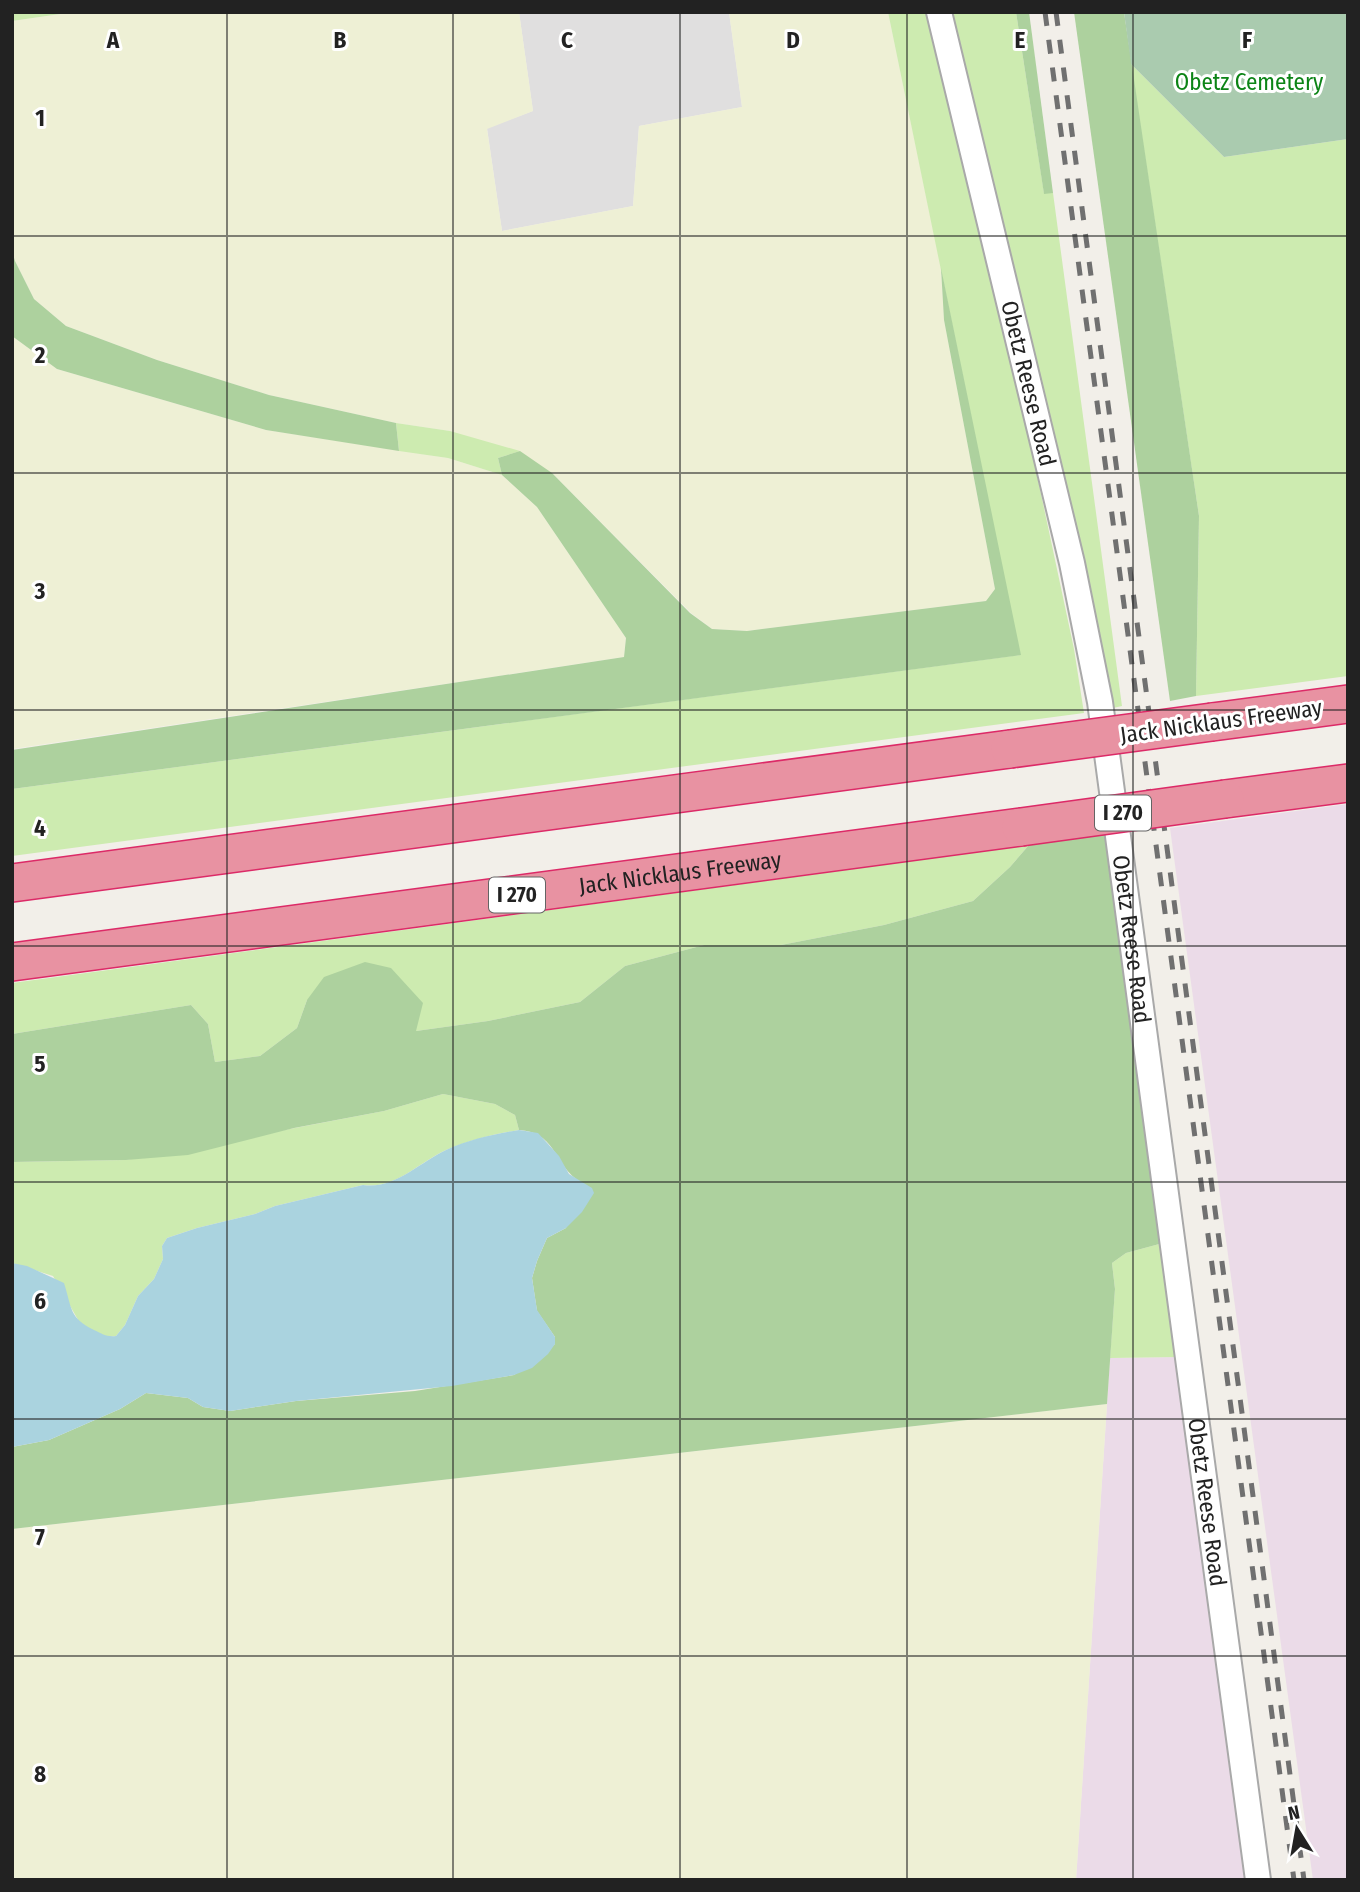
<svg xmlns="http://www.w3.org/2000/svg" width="1360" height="1892" viewBox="0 0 1360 1892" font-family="'Fira Sans Condensed',sans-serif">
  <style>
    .residential { fill: #e0dfdf }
    .industrial { fill: #ebdbe8 }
    .farmland { fill: #eef0d5 }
    .grass { fill: #cdebb0 }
    .forest { fill: #add19e }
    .cemetery { fill: #aacbaf }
    .water { fill: #aad3df }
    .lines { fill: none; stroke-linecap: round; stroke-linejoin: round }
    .minor-casing { stroke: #a9a9a9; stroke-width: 28 }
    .highway-casing { stroke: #dc2a67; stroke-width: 40 }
    .minor { stroke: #fff; stroke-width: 24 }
    .highway { stroke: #e892a2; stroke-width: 37 }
    .rail { stroke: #707070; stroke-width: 5; stroke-dasharray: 14 14; stroke-linecap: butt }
    .highway-bridge-casing { stroke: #dc2a67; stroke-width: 40; stroke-linecap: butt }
    .highway-bridge { stroke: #e892a2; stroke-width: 37 }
    .grid { fill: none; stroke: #222; stroke-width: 2; stroke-opacity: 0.55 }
    .labels { text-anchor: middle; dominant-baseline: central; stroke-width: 6; stroke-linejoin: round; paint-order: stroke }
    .shield { fill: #fff; stroke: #646464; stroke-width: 2 }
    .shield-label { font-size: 21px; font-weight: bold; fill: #222 }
    .park-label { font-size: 23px; fill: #0c8416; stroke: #fff }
    .street-label { font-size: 23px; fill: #222; stroke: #fff }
    .grid-label { font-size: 23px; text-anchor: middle; font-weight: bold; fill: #222; stroke: #fff; stroke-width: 6; stroke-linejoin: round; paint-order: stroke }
  </style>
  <rect width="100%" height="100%" fill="#f2efe9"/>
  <path class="residential" d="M519,12H729L742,107L639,126L633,206L502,231L487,128L533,111Z"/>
  <g class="industrial">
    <path d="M1348,804V1880H1313L1170,828Z"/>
    <path d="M1178,1357L1247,1880H1076L1110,1358Z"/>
  </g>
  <g class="farmland">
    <path d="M74,12H519L533,111L487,129L502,231L633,206L639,126L742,107L729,12H888L941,268L944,320L995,589L986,601L747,631L712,629L691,613L552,473L450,431L396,423L269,395L157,360L66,326L34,299L15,261L12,251V21Z"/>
    <path d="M12,336L57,369L266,430L448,458L502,475L537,507L626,638L624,657L12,749Z"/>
    <path d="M1107,1404L1076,1880H12V1529Z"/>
  </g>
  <g class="grass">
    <path d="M12,12H74L12,21Z"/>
    <path d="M888,12H927L1031,447L1074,649L1084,713L12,856V789L1020,655Z"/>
    <path d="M950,12H1016L1044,193H1053L1122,706L1113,708L1099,632Z"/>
    <path d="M1131,64L1224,157L1348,139V676L1196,696L1199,516Z"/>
    <path d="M396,423L450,431L520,451L498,458L502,475L448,458L399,451Z"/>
    <path d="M1029,845L1010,867L973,901L884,925L781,945H704L625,966L580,1002L488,1021L416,1031L307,1000L297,1028L260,1056L215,1062L208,1024L191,1005L12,1034V983Z"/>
    <path d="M443,1094L495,1104L515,1115L519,1130C494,1134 470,1140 446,1150C419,1162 395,1190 363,1185L275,1206L255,1214L197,1228L167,1238L162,1246L163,1259L154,1279L138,1296L125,1325L116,1336L107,1337L81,1325L53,1276L12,1263V1162L126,1160L384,1111Z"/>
    <path d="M1163,1243L1178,1357L1110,1358L1115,1289L1112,1263L1126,1253Z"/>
  </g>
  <g class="forest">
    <path d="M1016,12H1029L1053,193L1044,194Z"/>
    <path d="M1074,12H1124L1199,516L1196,696L1170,701Z"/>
    <path d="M12,251L15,261L34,299L66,326L157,360L269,395L396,423L399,451L266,430L57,369L12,336Z"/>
    <path d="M941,268L1021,655L12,789V750L624,657L626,638L537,507L502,475L498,458L520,451L552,473L690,613L712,629L747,631L986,601L995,589L944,320Z"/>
    <path d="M1106,834L1163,1243L1126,1253L1112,1263L1115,1289L1107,1404L12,1529V1447L49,1440L120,1409L146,1393L188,1398L203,1407L230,1411L296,1401L415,1391L514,1375L555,1344V1337L537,1311L532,1278L537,1261L547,1238L566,1228L576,1179C553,1161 555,1132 519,1130L515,1115L495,1104L443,1094L384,1111L294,1128L188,1155L126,1160L12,1162V1034L191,1005L208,1024L215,1062L260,1056L297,1028L307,1000L324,977L365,962L391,968L423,1003L416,1031L488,1021L580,1002L625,966L704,945H781L884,925L973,901L1010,867L1029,845Z"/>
  </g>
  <path class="cemetery" d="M1124,12H1348V139L1224,157L1131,64Z"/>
  <path class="water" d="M519,1130L538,1133L559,1156L569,1174L592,1188L594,1193L582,1212L566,1228L547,1238L537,1261L532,1278L537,1310L555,1337V1344L548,1354L532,1368L514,1375L452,1386L296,1401L230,1411L203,1407L188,1398L146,1393L120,1409L49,1440L12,1447V1263L27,1266L64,1283C72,1308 69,1318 94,1330C103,1334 106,1337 116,1336L125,1325L138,1296L154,1279L163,1259L162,1246L167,1238L197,1228L255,1214L275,1206L363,1185C394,1190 420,1162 446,1150C470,1139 494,1134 519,1130Z"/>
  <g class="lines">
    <g class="minor-casing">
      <g id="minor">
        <path id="s1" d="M939,12L1072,563L1100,702L1258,1880"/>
      </g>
    </g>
    <g class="highway-casing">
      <g id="highway">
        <path d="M1212,722L1348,704"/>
        <path d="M1225,799L1348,783"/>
        <path d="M12,883L1010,749"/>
        <path id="s2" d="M12,962L1021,827"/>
      </g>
    </g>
    <use href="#minor" class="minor"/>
    <use href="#highway" class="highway"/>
    <g class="rail">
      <path d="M1045,12L1294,1880"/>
      <path d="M1056,12L1304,1880"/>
    </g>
    <g class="highway-bridge-casing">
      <g id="highway-bridge">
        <path d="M1010,749L1212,722"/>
        <path d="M1021,827L1225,799"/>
      </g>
    </g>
    <use href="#highway-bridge" class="highway-bridge"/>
  </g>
  <path class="grid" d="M227,12V1880M453,12V1880M680,12V1880M907,12V1880M1133,12V1880M12,236H1348M12,473H1348M12,710H1348M12,946H1348M12,1182H1348M12,1419H1348M12,1656H1348"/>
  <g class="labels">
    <g class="shield">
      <rect x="1095" y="795.5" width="56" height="35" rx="5"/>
      <rect x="489" y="877.5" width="56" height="35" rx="5"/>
    </g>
    <g class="shield-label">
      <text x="1123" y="813">I 270</text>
      <text x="517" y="895">I 270</text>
    </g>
    <g class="park-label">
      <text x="1249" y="82">Obetz Cemetery</text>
    </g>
    <g class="street-label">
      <text stroke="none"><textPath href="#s1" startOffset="382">Obetz Reese Road</textPath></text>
      <text transform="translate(1221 721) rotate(-8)">Jack Nicklaus Freeway</text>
      <text stroke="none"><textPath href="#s2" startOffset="674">Jack Nicklaus Freeway</textPath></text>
      <text stroke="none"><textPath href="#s1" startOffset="948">Obetz Reese Road</textPath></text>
      <text stroke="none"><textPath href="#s1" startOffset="1516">Obetz Reese Road</textPath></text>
    </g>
  </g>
  <g class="grid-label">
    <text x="113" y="48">A</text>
    <text x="340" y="48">B</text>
    <text x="567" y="48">C</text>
    <text x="793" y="48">D</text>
    <text x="1020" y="48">E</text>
    <text x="1247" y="48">F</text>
    <text x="40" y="126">1</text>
    <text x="40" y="363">2</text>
    <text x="40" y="599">3</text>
    <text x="40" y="836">4</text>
    <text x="40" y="1072">5</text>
    <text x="40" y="1309">6</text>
    <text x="40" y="1545">7</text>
    <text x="40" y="1782">8</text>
  </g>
  <rect width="1360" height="1892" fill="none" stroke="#222222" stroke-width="28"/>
  <g transform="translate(1297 1829) rotate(349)" stroke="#ffffff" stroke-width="5" paint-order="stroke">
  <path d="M0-5L12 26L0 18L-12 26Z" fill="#222222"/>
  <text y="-10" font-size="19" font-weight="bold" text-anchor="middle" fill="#222222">N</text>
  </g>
</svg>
